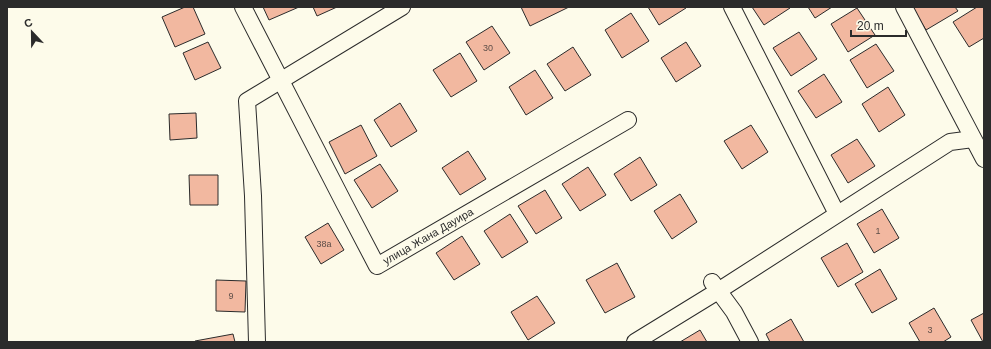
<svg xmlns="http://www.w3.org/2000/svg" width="991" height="349" viewBox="0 0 991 349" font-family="Arial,sans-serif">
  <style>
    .building { fill: #f2b8a0; stroke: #2b2b2b }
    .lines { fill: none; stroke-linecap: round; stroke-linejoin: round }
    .minor-casing { stroke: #2b2b2b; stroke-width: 18 }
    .minor { stroke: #fdfbea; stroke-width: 16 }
    .labels { text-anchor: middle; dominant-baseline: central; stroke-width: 3; stroke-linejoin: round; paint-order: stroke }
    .number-label { font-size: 9px; fill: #5d4e48 }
    .street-label { font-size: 11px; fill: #2b2b2b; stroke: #fdfbea }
  </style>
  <rect width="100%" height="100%" fill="#fdfbea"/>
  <g class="building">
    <path d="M185,7H193L205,34L175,47L162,17Z"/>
    <path d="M263,7H299L269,20Z"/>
    <path d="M313,7H337L317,16Z"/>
    <path d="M521,7H569L530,26Z"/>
    <path d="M648,7H685L686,8L659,25Z"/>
    <path d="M752,7H789L790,8L764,25Z"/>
    <path d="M808,7H832L815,18Z"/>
    <path d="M912,7H955L958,11L926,30Z"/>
    <path d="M977,7H984V38L969,47L953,22Z"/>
    <path d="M857,8L875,35L848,52L831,24Z"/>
    <path d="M631,13L649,41L622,58L605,30Z"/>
    <path d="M492,26L510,53L484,70L466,42Z"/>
    <path d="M799,32L817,59L791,76L773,48Z"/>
    <path d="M208,42L221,68L195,80L183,53Z"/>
    <path d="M686,42L701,66L676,82L661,58Z"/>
    <path d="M876,44L894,71L867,88L850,60Z"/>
    <path d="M573,47L591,75L565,91L547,64Z"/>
    <path d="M460,53L477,81L451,97L433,70Z"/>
    <path d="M535,70L553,98L526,115L509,87Z"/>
    <path d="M824,74L842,102L816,118L798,91Z"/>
    <path d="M888,87L905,115L879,132L862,104Z"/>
    <path d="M400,103L417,131L391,147L374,120Z"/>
    <path d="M196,113L197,138L170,140L169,114Z"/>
    <path d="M361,125L377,156L345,174L329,142Z"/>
    <path d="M751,125L768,152L742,169L724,141Z"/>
    <path d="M857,139L875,166L848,183L831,155Z"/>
    <path d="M468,151L486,179L460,195L442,168Z"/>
    <path d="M640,157L657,185L631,201L614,174Z"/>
    <path d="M380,164L398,191L372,208L354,180Z"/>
    <path d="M588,167L606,195L580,211L562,184Z"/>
    <path d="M189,175H218V205H190Z"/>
    <path d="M545,190L562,218L536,234L518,206Z"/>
    <path d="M680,194L697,222L672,239L654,211Z"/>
    <path d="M882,209L899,238L874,253L857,224Z"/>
    <path d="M510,214L528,242L502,258L484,231Z"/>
    <path d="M328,223L344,250L321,264L305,237Z"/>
    <path d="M462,236L480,264L454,280L436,253Z"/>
    <path d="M847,243L863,272L838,287L821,258Z"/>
    <path d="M617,263L635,297L605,313L586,280Z"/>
    <path d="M880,269L897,299L872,313L855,284Z"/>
    <path d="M216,280L246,281L245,312L216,311Z"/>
    <path d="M537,296L555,323L528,340L511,312Z"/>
    <path d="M934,308L951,337L943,342H920L909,323Z"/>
    <path d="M984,313V342H983L971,320Z"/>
    <path d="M791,319L804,342H770L766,334Z"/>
    <path d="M700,330L707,342H680Z"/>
    <path d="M233,334L235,342H195V341Z"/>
  </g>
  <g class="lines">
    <g class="minor-casing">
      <g id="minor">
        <path d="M243,7L345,205L377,266L628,120"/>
        <path d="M732,7L837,214"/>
        <path d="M904,7L984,159"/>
        <path d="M712,282L734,312L750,342"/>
        <path d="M257,342L253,196L247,101L402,7"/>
        <path d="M635,342L718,291L950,142L973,139"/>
      </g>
    </g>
    <use href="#minor" class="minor"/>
  </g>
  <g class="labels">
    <g class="number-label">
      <text x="488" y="48">30</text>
      <text x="878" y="231">1</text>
      <text x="324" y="244">38а</text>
      <text x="231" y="296">9</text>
      <text x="930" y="330">3</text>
    </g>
    <g class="street-label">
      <text transform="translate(428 236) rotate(-30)">улица Жана Дауира</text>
    </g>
  </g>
  <rect width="991" height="349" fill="none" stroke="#2b2b2b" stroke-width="16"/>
  <g transform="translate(32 32) rotate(338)" stroke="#fdfbea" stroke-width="3" paint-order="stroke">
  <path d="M0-3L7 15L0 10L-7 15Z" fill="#2b2b2b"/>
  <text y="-6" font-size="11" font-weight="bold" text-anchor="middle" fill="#2b2b2b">С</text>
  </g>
  <path d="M851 30v6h55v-6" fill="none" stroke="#2b2b2b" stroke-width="2"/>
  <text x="857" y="30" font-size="12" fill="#2b2b2b" stroke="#fdfbea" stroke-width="3" paint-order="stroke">20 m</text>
</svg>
